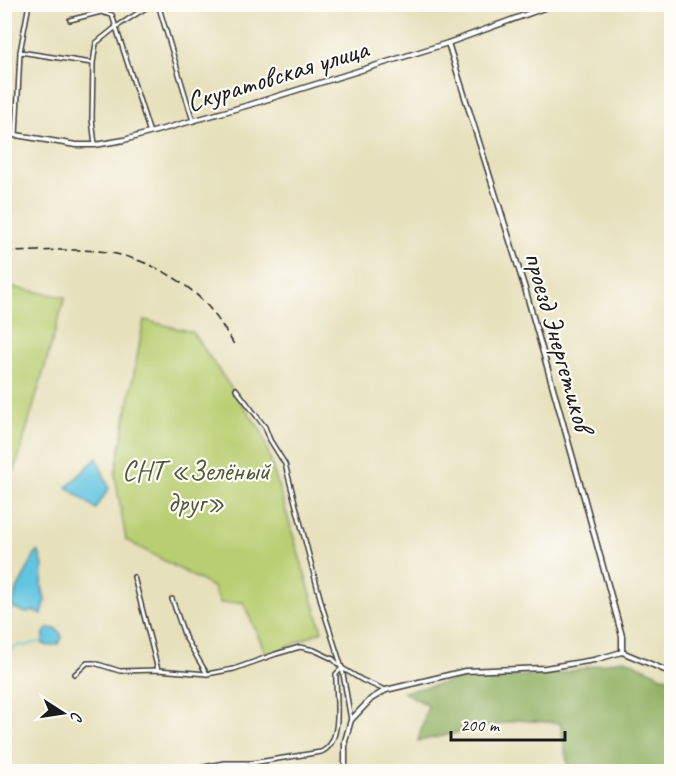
<svg xmlns="http://www.w3.org/2000/svg" width="676" height="776" viewBox="0 0 676 776" font-family="Caveat,sans-serif">
  <style>
    .green { fill: #b9ce72; stroke: #6a7547; stroke-width: 1.5 }
    .forest { fill: #92b164; stroke: #576640; stroke-width: 1.5 }
    .water { fill: #62c5e0; stroke: #3f707e; stroke-width: 1.5 }
    .lines { fill: none; stroke-linecap: round; stroke-linejoin: round }
    .stream { stroke: #62c5e0; stroke-width: 1.5 }
    .minor-casing { stroke: #3a3934; stroke-width: 6 }
    .tertiary-casing { stroke: #3a3934; stroke-width: 7 }
    .minor { stroke: #fff; stroke-width: 3 }
    .tertiary { stroke: #fff; stroke-width: 4 }
    .rail { stroke: #1c1c1c; stroke-width: 1.5; stroke-dasharray: 9 4.5; stroke-linecap: butt }
    .labels { text-anchor: middle; dominant-baseline: central; stroke-width: 4.5; stroke-linejoin: round; paint-order: stroke }
    .street-label { font-size: 28px; fill: #1c1c1c; stroke: #fdfcf7 }
    .park-label { font-size: 28px; fill: #535a3a; stroke: #fdfcf7 }
  </style>
  <rect width="100%" height="100%" fill="#fdfcf7"/>
  <filter id="ink" filterUnits="userSpaceOnUse"><feTurbulence type="fractalNoise" baseFrequency=".0167" numOctaves="2"/><feDisplacementMap in="SourceGraphic" scale="12" xChannelSelector="R" yChannelSelector="G"/><feConvolveMatrix kernelMatrix="1 2 1 2 8 2 1 2 1" color-interpolation-filters="sRGB"/></filter>
  <filter id="wash" filterUnits="userSpaceOnUse"><feTurbulence type="fractalNoise" baseFrequency=".008" numOctaves="4" result="noise"/><feDisplacementMap in="SourceGraphic" scale="24" xChannelSelector="R" yChannelSelector="G"/><feGaussianBlur stdDeviation="1.35" result="paint"/><feColorMatrix in="noise" values="0 0 0 0 0 0 0 0 0 0 0 0 0 0 0 0 0 1.4 0 .05"/><feComposite in="paint" operator="in"/></filter>
  <g filter="url(#wash)">
    <rect width="100%" height="100%" fill="#e6e0bb"/>
    <g class="green">
      <path d="M5,286L65,297L15,470L5,469Z"/>
      <path d="M144,320L192,332L262,432L322,631L267,656L243,602L220,603L213,587L126,540L115,475Z"/>
    </g>
    <path class="forest" d="M625,659L671,680V771H569L560,723L518,720L418,741L428,705L403,692L459,680L557,674Z"/>
    <g class="water">
      <path d="M97,458L109,488L96,509L67,487Z"/>
      <path d="M36,552H39L43,566L42,587L45,600L42,615L33,611L26,613L14,608L12,605L17,590Z"/>
      <path d="M48,628L56,629L61,634L62,638L58,644L48,646L43,644L44,633Z"/>
    </g>
    <g class="lines">
      <g class="stream">
        <path d="M4,611H11L14,608"/>
        <path d="M4,619L8,621L9,626L5,633L4,640"/>
        <path d="M4,653L20,645L26,646L33,643L43,642"/>
        <path d="M4,661V663"/>
      </g>
    </g>
  </g>
  <g filter="url(#ink)">
    <g class="lines">
      <g class="minor-casing">
        <g id="minor">
          <path d="M158,4L193,121"/>
          <path d="M70,20L101,12L112,15L150,133"/>
          <path d="M20,52L92,63"/>
          <path d="M16,136L20,52L29,4"/>
          <path d="M95,145L92,119L93,63L96,43L116,27L152,4"/>
          <path d="M236,389L265,427L270,440L285,464L323,609L342,668L351,720"/>
          <path d="M4,475L7,481L4,492"/>
          <path d="M134,577L158,670"/>
          <path d="M172,599L185,637L207,674"/>
          <path d="M75,674L87,663H94L120,671L158,670L207,674L234,669L276,654L300,647L314,650L333,659L342,668L362,680L385,690"/>
          <path d="M402,771V772"/>
          <path d="M180,772L224,763H252L321,752C345,742 335,694 336,674L342,668"/>
        </g>
      </g>
      <g class="tertiary-casing">
        <g id="tertiary">
          <path d="M448,43L526,292L585,501L622,636V652"/>
          <path d="M4,133L76,145H95L124,140L249,105L448,43L555,4"/>
          <path d="M622,652L672,673"/>
          <path d="M345,772V741L351,720L371,699L386,690L465,671L545,668L594,660L622,652"/>
        </g>
      </g>
      <use href="#minor" class="minor"/>
      <use href="#tertiary" class="tertiary"/>
      <path class="rail" d="M4,252C35,252 66,248 97,251C134,254 177,274 203,301C216,314 225,330 235,346"/>
    </g>
  </g>
  <g class="labels">
    <g class="street-label">
      <text transform="translate(277 75) rotate(-17)">Скуратовская улица</text>
      <text transform="translate(559 341) rotate(74)">проезд Энергетиков</text>
    </g>
    <g class="park-label">
      <text x="196" y="470">СНТ «Зелёный<tspan x="196" dy="32">друг»</tspan></text>
    </g>
  </g>
  <rect width="676" height="776" fill="none" stroke="#fdfcf7" stroke-width="24"/>
  <g transform="translate(63 713) rotate(102)" stroke="#fdfcf7" stroke-width="4.5" paint-order="stroke">
  <path d="M0-4.5L10 22L0 15L-10 22Z" fill="#1c1c1c"/>
  <text y="-9" font-size="16" font-weight="bold" text-anchor="middle" fill="#1c1c1c">С</text>
  </g>
  <path d="M451 731v9h114v-9" fill="none" stroke="#1c1c1c" stroke-width="3"/>
  <text x="460" y="731" font-size="18" fill="#1c1c1c" stroke="#fdfcf7" stroke-width="4.5" paint-order="stroke">200 m</text>
</svg>
